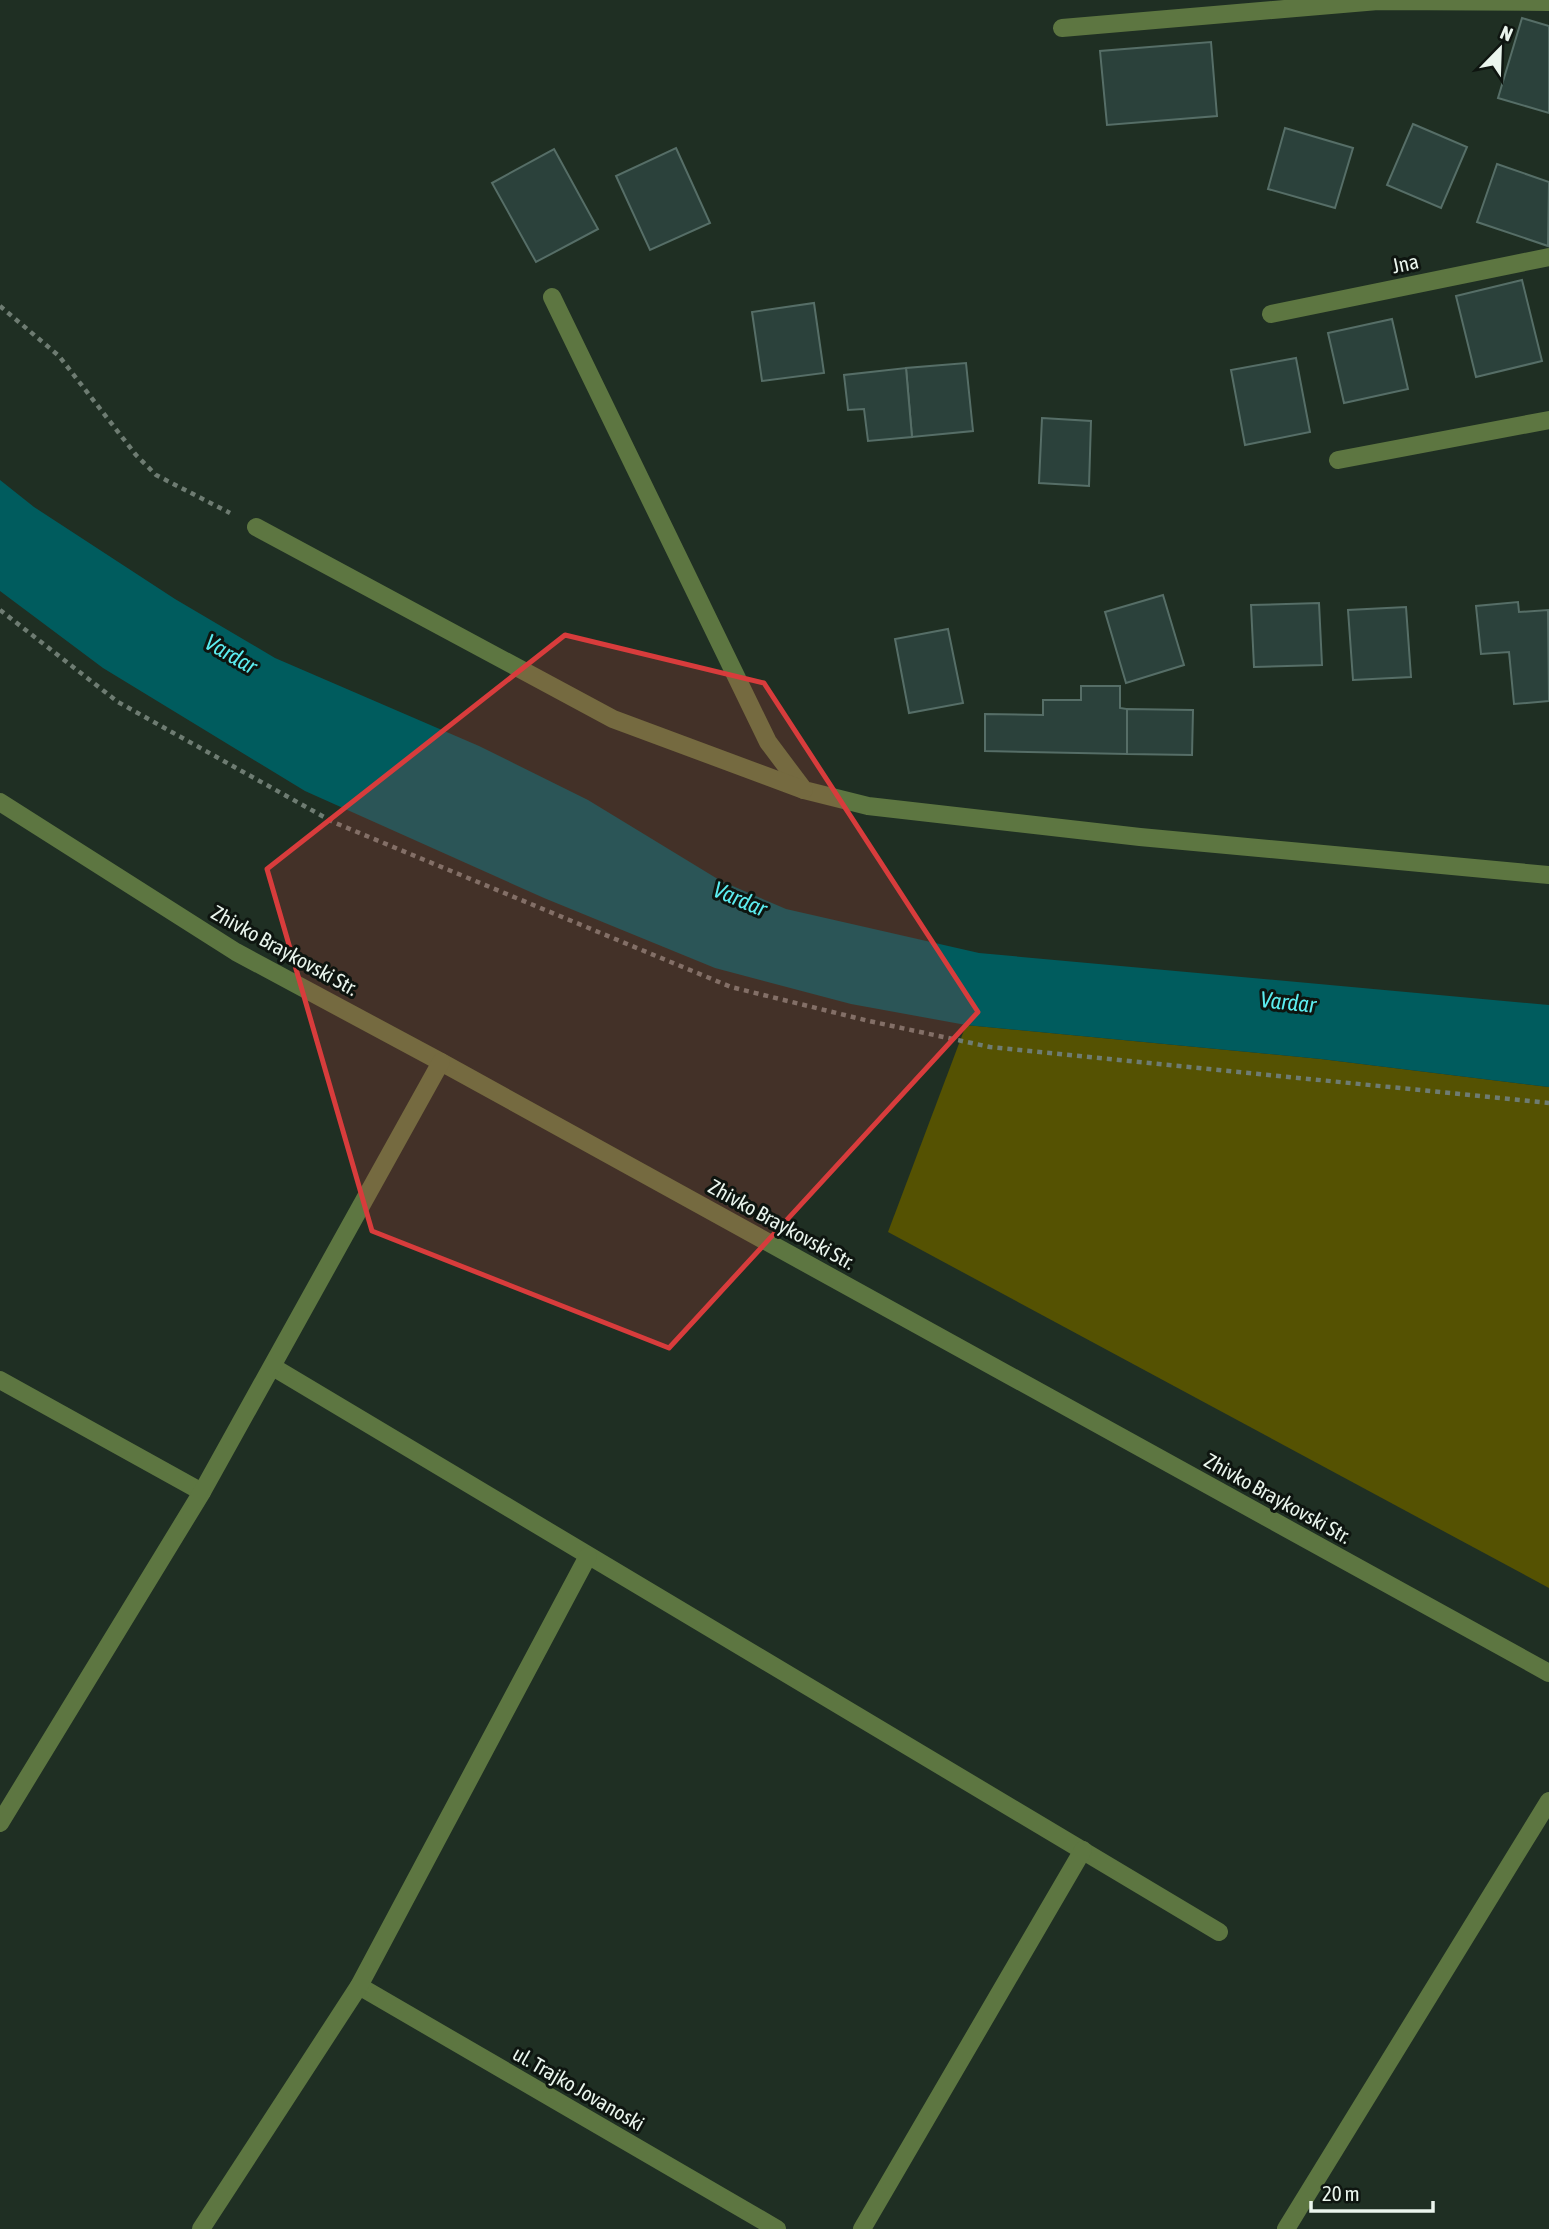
<svg xmlns="http://www.w3.org/2000/svg" width="1549" height="2229" viewBox="0 0 1549 2229" font-family="'Asap Condensed',sans-serif">
  <style>
    .green { fill: #555202 }
    .water { fill: #005c5e }
    .building { fill: #2b413b; stroke: #566e67; stroke-width: 2 }
    .lines { fill: none; stroke-linecap: round; stroke-linejoin: round }
    .path { stroke: #6e7c72; stroke-width: 4.5; stroke-dasharray: 5 5; stroke-linecap: butt }
    .minor { stroke: #5d7641; stroke-width: 18 }
    .marked { fill: #d83c3c; fill-opacity: 0.2; stroke: #d83c3c; stroke-width: 5; stroke-linejoin: round }
    .labels { text-anchor: middle; dominant-baseline: central; stroke-width: 6; stroke-linejoin: round; paint-order: stroke }
    .street-label { font-size: 21px; fill: #eaf5ed; stroke: #0e1510 }
    .water-label { font-size: 23px; font-style: italic; fill: #5cedf0; stroke: #0e1510 }
  </style>
  <rect width="100%" height="100%" fill="#1f2f23"/>
  <path class="green" d="M966,1025L1321,1059L1549,1087V1588L888,1232Z"/>
  <path class="water" d="M0,480L34,507L175,599L275,658L479,746L588,800L721,881L786,909L979,953L1549,1005V1087L1321,1059L966,1025L851,1004L715,968L544,898L305,791L103,668L0,591Z"/>
  <g class="building">
    <path d="M1522,18L1549,26V113L1498,98Z"/>
    <path d="M1211,42L1217,116L1107,125L1100,51Z"/>
    <path d="M1413,124L1467,147L1441,208L1387,185Z"/>
    <path d="M1285,128L1353,148L1335,208L1268,189Z"/>
    <path d="M676,148L710,223L650,250L616,176Z"/>
    <path d="M554,149L598,229L536,262L492,183Z"/>
    <path d="M1497,164L1549,182L1548,246L1477,222Z"/>
    <path d="M1522,280L1542,361L1476,377L1456,296Z"/>
    <path d="M814,303L824,373L762,381L752,312Z"/>
    <path d="M1392,319L1408,389L1344,403L1328,333Z"/>
    <path d="M1296,358L1310,432L1245,445L1231,370Z"/>
    <path d="M966,363L973,431L912,437L906,368Z"/>
    <path d="M906,368L912,437L868,441L864,409L848,410L844,375Z"/>
    <path d="M1042,418L1091,421L1089,486L1039,483Z"/>
    <path d="M1163,595L1184,665L1126,683L1105,612Z"/>
    <path d="M1518,602L1519,612L1548,610L1549,701L1514,704L1509,652L1481,654L1476,606Z"/>
    <path d="M1319,603L1322,665L1254,667L1251,605Z"/>
    <path d="M1406,607L1411,677L1353,680L1348,610Z"/>
    <path d="M948,629L963,703L909,713L895,639Z"/>
    <path d="M1081,686H1120V708L1127,709V754L985,751V714L1043,715V700H1081Z"/>
    <path d="M1127,709L1193,710L1192,755L1127,754Z"/>
  </g>
  <g class="lines">
    <g class="path">
      <path d="M0,306L59,356L136,455L156,475L230,513"/>
      <path d="M0,610L118,702L333,822L731,987L869,1021L990,1047L1549,1103"/>
    </g>
    <g class="minor">
      <path d="M1062,28L1378,1L1549,2"/>
      <path d="M552,297L768,742L804,790L868,806L1140,837L1549,875"/>
      <path d="M1271,314L1549,257"/>
      <path d="M1338,460L1549,420"/>
      <path d="M256,527L613,719L804,790"/>
      <path d="M0,802L236,952L441,1062L1549,1673"/>
      <path d="M273,1367L1219,1932"/>
      <path d="M0,1380L202,1492"/>
      <path d="M0,1823L202,1492L441,1062"/>
      <path d="M359,1986L777,2229"/>
      <path d="M201,2229L359,1986L588,1556"/>
      <path d="M862,2229L1083,1850"/>
      <path d="M1286,2229L1549,1801"/>
    </g>
  </g>
  <path class="marked" d="M565,635L764,683L978,1012L669,1348L372,1231L267,869Z"/>
  <g class="labels">
    <g class="street-label">
      <text transform="translate(1405 263) rotate(-12)">Jna</text>
      <text transform="translate(285 950) rotate(29)">Zhivko Braykovski Str.</text>
      <text transform="translate(782 1224) rotate(29)">Zhivko Braykovski Str.</text>
      <text transform="translate(1278 1498) rotate(29)">Zhivko Braykovski Str.</text>
      <text transform="translate(579 2088) rotate(30)">ul. Trajko Jovanoski</text>
    </g>
    <g class="water-label">
      <text transform="translate(231 654) rotate(30)">Vardar</text>
      <text transform="translate(740 899) rotate(23)">Vardar</text>
      <text transform="translate(1288 1002) rotate(6)">Vardar</text>
    </g>
  </g>
  <g transform="translate(1500 49) rotate(23)" stroke="#0e1510" stroke-width="5" paint-order="stroke">
  <path d="M0-5L12 26L0 18L-12 26Z" fill="#eaf5ed"/>
  <text y="-10" font-size="19" font-weight="bold" text-anchor="middle" fill="#eaf5ed">N</text>
  </g>
  <path d="M1311 2201v10h122v-10" fill="none" stroke="#eaf5ed" stroke-width="3.5"/>
  <text x="1322" y="2201" font-size="21" fill="#eaf5ed" stroke="#0e1510" stroke-width="5" paint-order="stroke">20 m</text>
</svg>
